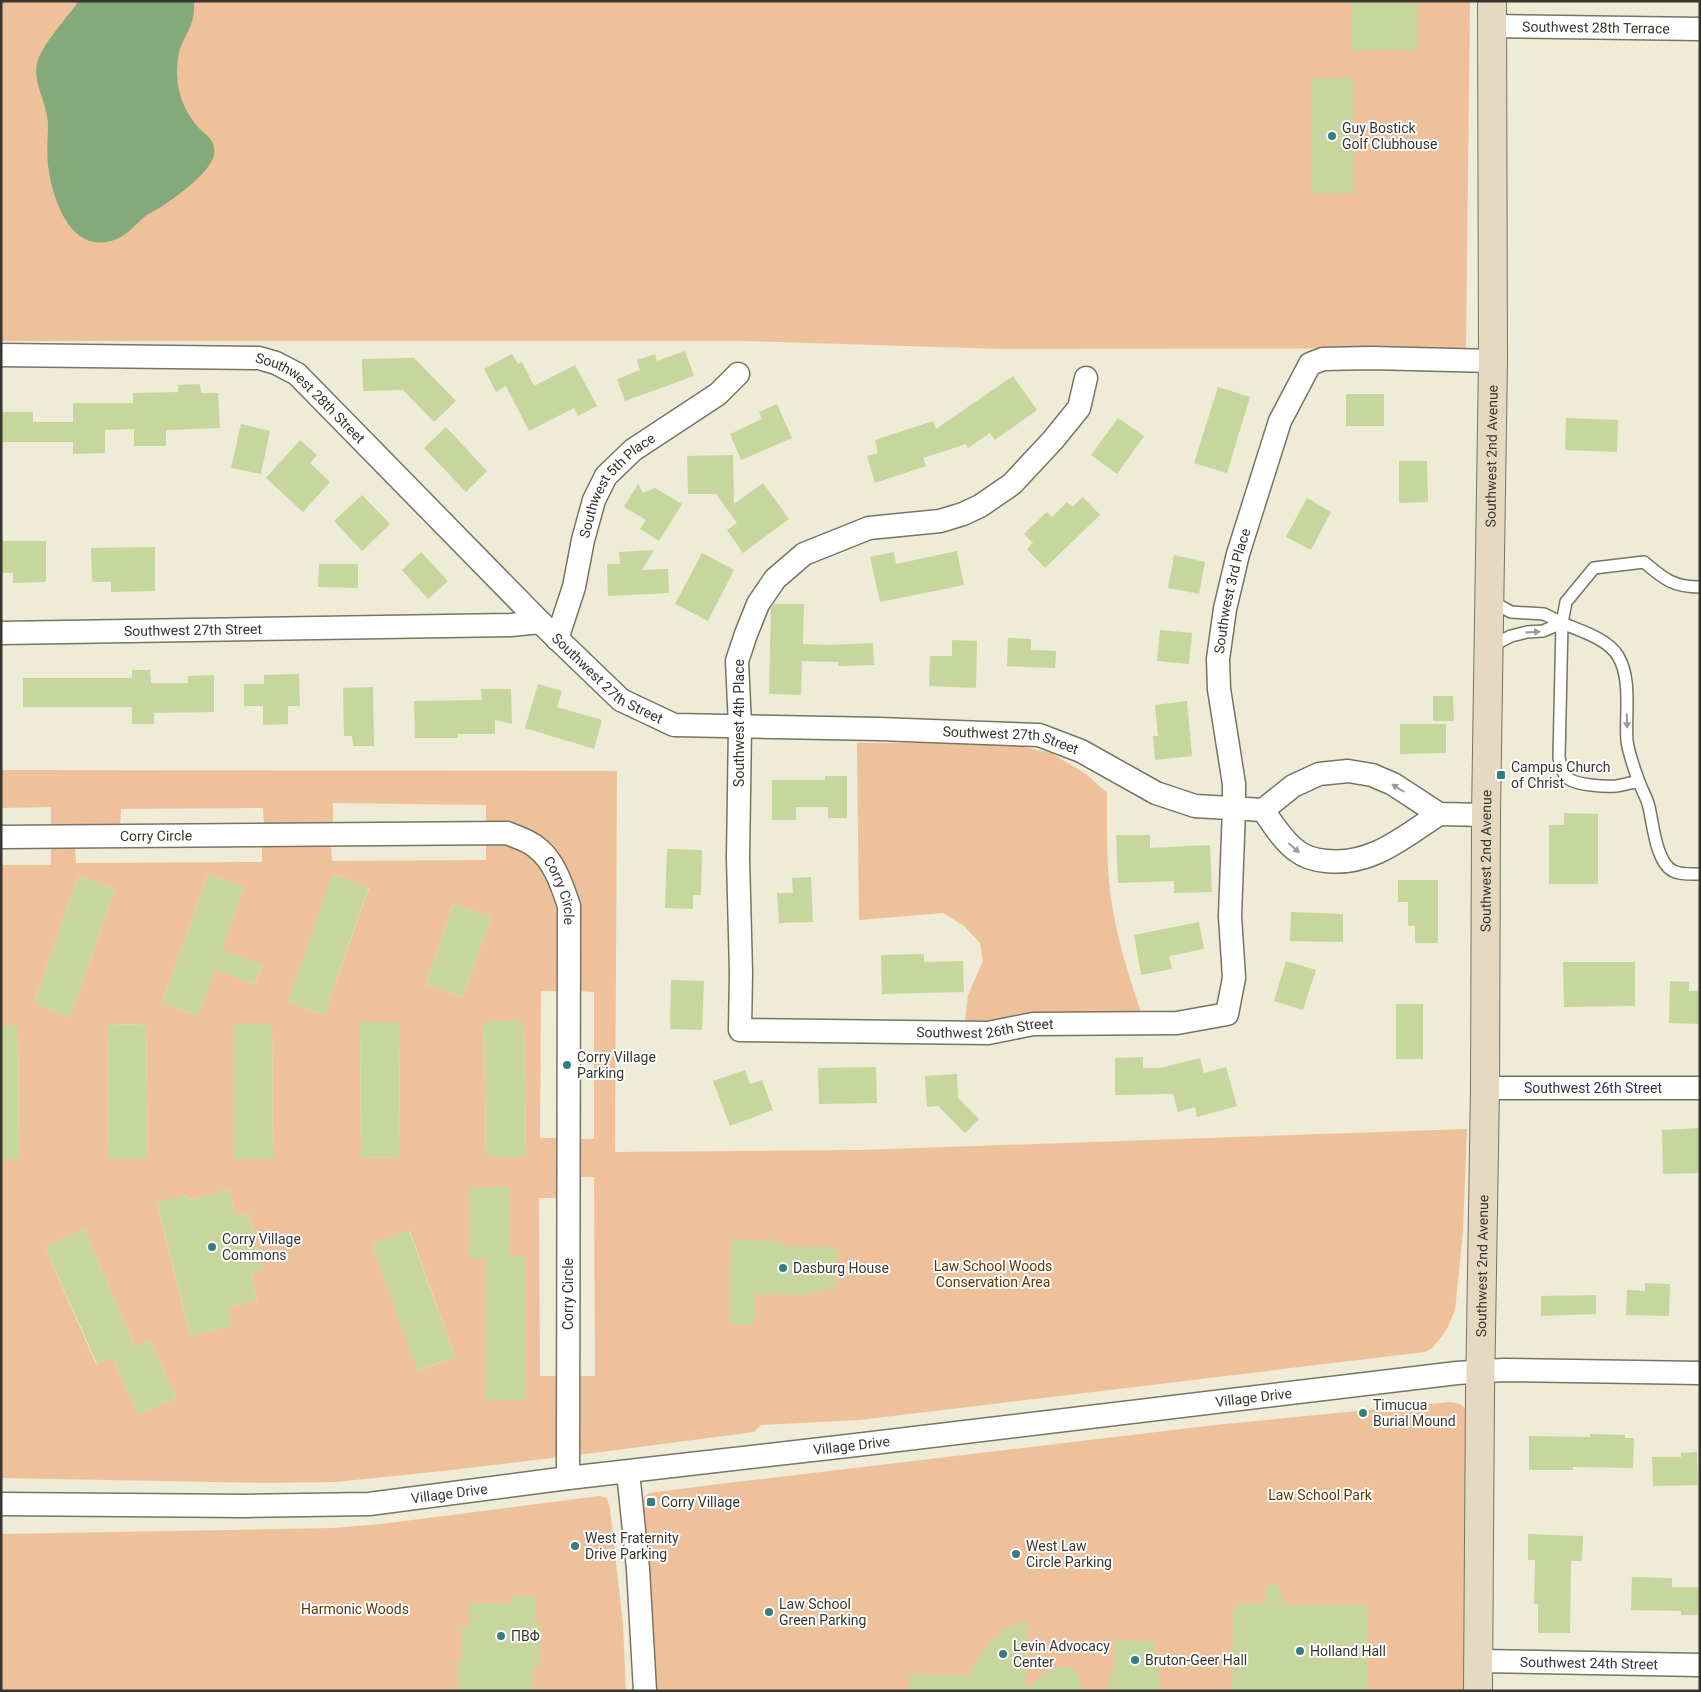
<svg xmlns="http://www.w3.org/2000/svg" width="1701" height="1692" viewBox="0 0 1701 1692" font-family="Roboto,sans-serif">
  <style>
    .green { fill: #eec19b; fill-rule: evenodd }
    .water { fill: #84a97a }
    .building { fill: #c7d69c }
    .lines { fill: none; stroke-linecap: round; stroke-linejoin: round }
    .lane-casing { stroke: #777462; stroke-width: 14 }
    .street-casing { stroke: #777462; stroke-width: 25 }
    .secondary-casing { stroke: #777462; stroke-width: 30 }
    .lane { stroke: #fff; stroke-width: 11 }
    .street { stroke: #fff; stroke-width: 22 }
    .secondary { stroke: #e6d9c1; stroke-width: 28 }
    .oneway { fill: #9b9a96 }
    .poi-dot { fill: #357e7f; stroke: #fff; stroke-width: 2 }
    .labels { text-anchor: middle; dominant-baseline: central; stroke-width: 4; stroke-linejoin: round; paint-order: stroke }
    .street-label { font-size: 14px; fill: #37362e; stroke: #fff }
    .poi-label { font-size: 14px; fill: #37362e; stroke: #fff; text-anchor: start }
    .park-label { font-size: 14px; fill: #623500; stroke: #fff }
  </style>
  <rect width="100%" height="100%" fill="#eeebd7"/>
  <g class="green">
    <path d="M1,1H1470L1466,348L1003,349L746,341H1Z"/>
    <path d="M857,743H949L1015,745L1051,753L1086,774L1107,793C1107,834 1106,876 1114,916C1120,948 1130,980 1141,1012L1047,1013L990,1022L965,1021L968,995L983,961L980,943L964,926L943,913L859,920Z"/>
    <path d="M1,770L617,771L615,1152L861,1150L1467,1129L1463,1232L1455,1310L1447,1329L1442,1336L1432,1348L1425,1352L859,1420L761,1425L754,1432L586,1454L452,1470L336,1482L263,1483L1,1478V1160L19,1159L18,1026H1V865H51V846L75,845L76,863L262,862V845L331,844L332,861L486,860V840L504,842L531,854L546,872L556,889L561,906V991H541L540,1138H558V1198H539L540,1376H595L594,1177H578V1139H594V992L577,991L576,904L570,883L560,864L551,849L528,832L510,825L486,824V805L333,803V824L264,825L263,808L121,809L120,826L51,827V807L1,808ZM208,874L244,887L198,1016L162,1003ZM333,874L369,888L324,1015L288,1002ZM78,876L115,889L70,1017L34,1004ZM453,904L491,917L463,997L426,984ZM242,958L262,965L255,984L235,977ZM484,1021H524L526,1157H486ZM360,1022H399L400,1157L361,1158ZM146,1024L148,1158L108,1159L107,1025ZM233,1024H272L273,1159H233ZM469,1187H509V1256H525V1400H485V1258L469,1257ZM229,1190L236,1216L248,1213L263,1270L251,1273L257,1300L227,1308L231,1326L190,1336L157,1203L187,1195L189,1200ZM84,1229L135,1347L150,1340L176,1398L138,1415L112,1357L96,1364L45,1247ZM410,1231L455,1357L418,1371L372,1244Z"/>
    <path d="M1450,1402C1461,1403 1464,1405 1468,1415L1467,1691H654L648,1559L643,1505L644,1497L649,1493L719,1484L1215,1425Z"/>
    <path d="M599,1496L607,1498L610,1509L623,1624L626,1691H1V1534L332,1528L381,1524Z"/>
  </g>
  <path class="water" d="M79,1H196L194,3C195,25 187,30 180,49C176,62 176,81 180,94C183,106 190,118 198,127C202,132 208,135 211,140C214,144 215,150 214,155C210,173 176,197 161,207C155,211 147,214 142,219C132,228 124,238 111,241C71,252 54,202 49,172C46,155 48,139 48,123C47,102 31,80 38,60C43,44 68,16 79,1Z"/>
  <g class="building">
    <path d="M1351,1H1417V50H1352Z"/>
    <rect x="1311" y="78" width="43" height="115"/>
    <path d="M685,351L694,376L625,401L617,379L640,370L637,360L655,354L657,361Z"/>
    <path d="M512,354L518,364L522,362L534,386L575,365L597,406L578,416L574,408L529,431L506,386L496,392L484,369Z"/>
    <path d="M414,358L456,401L434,422L403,390L363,391L362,359Z"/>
    <path d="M1013,376L1037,410L995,440L990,433L968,448L966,444L923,458L926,466L875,483L867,456L878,453L875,440L933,421L936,429Z"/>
    <path d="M200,384L201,393H218L220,428L166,430V446H134V429L105,430V453L73,454V442H1V412H33V422H73V403H133V393L178,392V385Z"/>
    <path d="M1218,387L1250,397L1227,473L1194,463Z"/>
    <rect x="1346" y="394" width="38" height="32"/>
    <path d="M777,404L792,438L741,460L730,434L762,419L759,412Z"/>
    <path d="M1118,418L1144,436L1117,474L1091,455Z"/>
    <path d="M1566,418L1618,420L1617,452L1565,450Z"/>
    <path d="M241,424L270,431L261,474L231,468Z"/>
    <path d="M446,427L487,471L466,492L424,448Z"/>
    <path d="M300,440L317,455L310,463L330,482L303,512L266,478Z"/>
    <path d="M733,455L734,504L763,483L789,519L743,553L727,530L737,523L716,494H688L687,456Z"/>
    <path d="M1399,461H1427L1428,502L1399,503Z"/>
    <path d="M638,484L643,493L655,488L682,504L659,541L640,529L646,520L624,507Z"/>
    <path d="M362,495L390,524L362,551L334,521Z"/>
    <path d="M1083,497L1100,515L1045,568L1027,549L1033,543L1024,534L1047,512L1052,517L1067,502L1072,507Z"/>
    <path d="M1307,498L1331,512L1311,550L1286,537Z"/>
    <path d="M1,541H46V582L13,583V573H1Z"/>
    <path d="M155,547V591L111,592V582H92L91,548Z"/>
    <path d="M654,550L642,570L668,569L669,593L608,596L607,564H620L619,552Z"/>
    <path d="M957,551L964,585L880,602L870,557L894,552L896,564Z"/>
    <path d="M421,552L448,581L428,599L402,570Z"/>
    <path d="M702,553L734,570L708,621L675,604Z"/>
    <path d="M1174,555L1205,562L1199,594L1168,588Z"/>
    <path d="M319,564H358V588L318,587Z"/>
    <path d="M774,604H804L803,644L828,645L873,643L874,665L838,666V662L802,661L801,695L769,694L771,608Z"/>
    <path d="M1160,630L1192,633L1189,664L1157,661Z"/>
    <path d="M1008,638L1031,639V650L1056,651L1055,668L1007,666Z"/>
    <path d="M952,640L977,641L976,688L929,686L930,656H952Z"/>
    <path d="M132,670H150L151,683H188V676L214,675V712L154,713V724H132V707H23V678H132Z"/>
    <path d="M299,674L300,706H288V724L263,725V706H244V684H264V675Z"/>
    <path d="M538,684L562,691L557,707L602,720L594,749L525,728Z"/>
    <path d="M373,687L374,746H353L352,736H344L343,688Z"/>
    <path d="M481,689H511L512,724L495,720V734H458V738H415L414,701L482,700Z"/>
    <path d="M1433,696H1453L1454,721H1433Z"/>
    <path d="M1187,701L1192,756L1155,760L1153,736H1158L1155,705Z"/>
    <path d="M1400,724H1446V753L1400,754Z"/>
    <path d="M825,776H847V818H828V807H796V820H772V780H825Z"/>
    <path d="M1564,813L1598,814V884H1549V825H1564Z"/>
    <path d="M1116,835H1150V848L1210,845L1212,892L1174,893V881L1118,883Z"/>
    <path d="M667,849L702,850L701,895H693V909L665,908Z"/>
    <path d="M208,874L244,887L222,950L262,964L255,984L215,970L198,1016L162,1003Z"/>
    <path d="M332,874L369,887L324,1015L288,1002Z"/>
    <path d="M78,876L115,889L70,1017L34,1004Z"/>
    <path d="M811,877L813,922L779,923L777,893H793L792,878Z"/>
    <path d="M1398,880H1438V943H1415V926H1408V902H1398Z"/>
    <path d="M453,904L491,917L463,997L426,984Z"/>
    <path d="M1291,912L1343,914V942L1290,941Z"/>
    <path d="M1199,922L1204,949L1169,956L1172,969L1141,975L1134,935Z"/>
    <path d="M924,954V962L963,961L964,992L882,994L881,955Z"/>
    <path d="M1286,961L1316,970L1303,1010L1274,1001Z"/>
    <path d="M1563,962H1635V1006L1564,1007Z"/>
    <path d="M671,980L704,981L702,1030L670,1029Z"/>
    <path d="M1670,981L1689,982V991H1700L1699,1024L1669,1023Z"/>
    <rect x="1396" y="1004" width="27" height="55"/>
    <path d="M484,1021H524L526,1157H486Z"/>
    <path d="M360,1022H399L400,1157L361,1158Z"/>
    <path d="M146,1024L148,1159H108L107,1025Z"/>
    <path d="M233,1024H272L273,1159H233Z"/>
    <path d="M1,1026H18L19,1160H1Z"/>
    <path d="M1143,1057V1068H1160L1200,1058L1204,1073L1226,1067L1237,1106L1197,1117L1195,1107L1178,1112L1173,1094L1115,1095V1058Z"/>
    <path d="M876,1067L877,1103L819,1104L818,1068Z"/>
    <path d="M745,1070L750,1084L762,1080L773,1110L730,1126L713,1081Z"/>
    <path d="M957,1074L958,1098L979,1119L965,1133L938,1106L927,1107L925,1076Z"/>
    <path d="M1700,1128V1173L1663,1174L1662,1130Z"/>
    <path d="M469,1187H509V1256H525V1400H485V1258H469Z"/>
    <path d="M229,1190L236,1216L248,1213L263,1270L251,1273L257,1300L227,1308L232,1326L190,1336L157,1202L187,1195L189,1200Z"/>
    <path d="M84,1229L135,1347L150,1340L176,1398L138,1415L112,1357L97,1364L45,1247Z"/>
    <path d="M409,1230L455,1357L417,1371L372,1244Z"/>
    <path d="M731,1239L781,1241V1246L837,1247L836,1290L824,1289V1291L810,1293V1295L756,1294L754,1325H729Z"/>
    <path d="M1645,1283L1670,1284L1669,1316L1626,1315L1627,1290L1645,1291Z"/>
    <path d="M1596,1295V1314L1541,1316V1296Z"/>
    <path d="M1590,1434L1625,1435V1438H1634L1633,1468L1573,1467V1470H1529V1436L1590,1437Z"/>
    <path d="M1697,1452L1698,1485L1653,1486L1652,1457H1681V1453Z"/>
    <path d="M1528,1534L1583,1536L1582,1561H1571L1570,1633H1538V1604H1534L1535,1560H1528Z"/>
    <path d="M1632,1577L1672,1578V1587H1700V1615H1681V1611L1631,1610Z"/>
    <path d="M1273,1584L1277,1585L1280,1589L1284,1604L1367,1605V1691H1232L1233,1611L1235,1610V1603L1265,1604L1266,1590L1268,1585Z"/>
    <path d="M509,1596H536V1624H541L540,1667L534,1666V1691H461L457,1686L458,1661H461V1626H470V1603L509,1604Z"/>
    <path d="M1027,1620L1026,1688L1053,1668L1060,1666L1069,1667L1076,1672L1080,1679L1081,1691H910V1674L970,1675L973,1665L988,1644L1007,1628Z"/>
    <path d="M1115,1640L1155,1641L1157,1672H1160V1691H1110V1672H1114Z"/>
  </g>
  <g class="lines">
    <g class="lane-casing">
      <g id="lane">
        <path d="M1700,587C1673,587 1664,579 1644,562L1594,568L1566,602L1562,623L1559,758C1561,765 1562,774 1569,779C1577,785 1606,787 1616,786C1624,785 1631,782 1639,782C1642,790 1647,798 1649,807C1653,824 1656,862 1673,871C1681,875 1691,874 1700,874"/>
        <path d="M1491,601L1511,612L1544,614L1562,623"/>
        <path d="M1490,649L1501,641L1511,636L1527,632L1543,631L1562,623C1580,631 1607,638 1618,656C1632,679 1625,715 1627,741C1629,755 1634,768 1639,782"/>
      </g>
    </g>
    <g class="street-casing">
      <g id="street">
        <path id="s1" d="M1492,26L1700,29"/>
        <path id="s2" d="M1,355L259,358L276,363L297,374L540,622"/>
        <path id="s3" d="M1086,378L1079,408L1053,440L1012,484L980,506L963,514L940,521L869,528L804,554L775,579L758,604L746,634L737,661L740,726L738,858L741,973L740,1030L988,1033L1033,1024L1177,1023L1227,1014L1234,978L1230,916L1234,809V784L1219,689L1218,659L1225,609L1238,554L1280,421L1310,364L1323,359L1371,358L1493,361"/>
        <path id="s4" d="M1,633L511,625L540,622L621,700L674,725L879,729L1039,735L1081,751L1156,793L1195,806L1263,810L1293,786L1319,774L1348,771L1372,775L1393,784L1439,814L1486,815"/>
        <path id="s5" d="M557,639L574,587L583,540L594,500L606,476L633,450L718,394L738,374"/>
        <path d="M1263,810C1273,824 1283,841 1297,851C1306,858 1315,860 1326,861C1371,866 1404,837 1439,814"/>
        <path id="s6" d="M1,837L507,833C516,837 528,840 536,847C554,860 562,885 569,906L568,1478"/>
        <path id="s7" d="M1485,1088H1700"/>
        <path d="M628,1472L638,1569L645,1691"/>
        <path id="s8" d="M1,1504L246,1506L369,1504L568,1478L856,1445L1457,1373L1503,1370L1700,1373"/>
        <path id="s9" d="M1479,1661L1700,1665"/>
      </g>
    </g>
    <g class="secondary-casing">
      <g id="secondary">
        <path id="s10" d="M1478,1691L1480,1394L1485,1088L1486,815L1493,361L1492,1"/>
      </g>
    </g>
    <use href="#lane" class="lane"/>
    <use href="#street" class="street"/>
    <use href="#secondary" class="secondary"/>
  </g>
  <defs><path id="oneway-solid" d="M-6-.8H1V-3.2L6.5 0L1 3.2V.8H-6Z" transform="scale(1.25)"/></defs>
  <g class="oneway">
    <use href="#oneway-solid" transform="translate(1533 632) rotate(-4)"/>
    <use href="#oneway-solid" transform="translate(1627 721) rotate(89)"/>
    <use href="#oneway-solid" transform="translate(1398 788) rotate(-148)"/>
    <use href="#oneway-solid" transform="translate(1294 848) rotate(41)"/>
  </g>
  <g class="poi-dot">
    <circle cx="1332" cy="136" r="5"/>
    <rect x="1496" y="770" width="10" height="10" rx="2.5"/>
    <circle cx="567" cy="1065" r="5"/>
    <circle cx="212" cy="1247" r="5"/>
    <circle cx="783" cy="1268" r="5"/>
    <circle cx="1363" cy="1413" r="5"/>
    <rect x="646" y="1497" width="10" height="10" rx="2.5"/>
    <circle cx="575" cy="1546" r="5"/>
    <circle cx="1016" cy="1554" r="5"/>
    <circle cx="769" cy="1612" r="5"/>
    <circle cx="501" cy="1636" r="5"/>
    <circle cx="1300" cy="1651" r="5"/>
    <circle cx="1003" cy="1654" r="5"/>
    <circle cx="1135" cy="1660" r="5"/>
  </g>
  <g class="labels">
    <g class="street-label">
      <text stroke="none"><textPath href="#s1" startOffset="104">Southwest 28th Terrace</textPath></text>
      <text stroke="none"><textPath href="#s2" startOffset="324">Southwest 28th Street</textPath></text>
      <text stroke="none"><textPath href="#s10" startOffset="1235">Southwest 2nd Avenue</textPath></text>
      <text stroke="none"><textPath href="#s5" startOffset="169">Southwest 5th Place</textPath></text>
      <text stroke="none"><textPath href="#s3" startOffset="1769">Southwest 3rd Place</textPath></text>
      <text stroke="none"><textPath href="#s4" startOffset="192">Southwest 27th Street</textPath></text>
      <text stroke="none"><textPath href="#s4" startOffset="628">Southwest 27th Street</textPath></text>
      <text transform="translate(739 723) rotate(-90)">Southwest 4th Place</text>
      <text stroke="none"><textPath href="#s4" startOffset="1048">Southwest 27th Street</textPath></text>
      <text stroke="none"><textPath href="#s6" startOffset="155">Corry Circle</textPath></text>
      <text stroke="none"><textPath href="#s10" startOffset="830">Southwest 2nd Avenue</textPath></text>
      <text stroke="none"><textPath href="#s6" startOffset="590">Corry Circle</textPath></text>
      <text stroke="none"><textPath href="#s3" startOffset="1099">Southwest 26th Street</textPath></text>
      <text stroke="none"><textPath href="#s7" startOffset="108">Southwest 26th Street</textPath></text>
      <text stroke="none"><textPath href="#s10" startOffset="425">Southwest 2nd Avenue</textPath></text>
      <text transform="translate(568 1294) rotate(-90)">Corry Circle</text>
      <text stroke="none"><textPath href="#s8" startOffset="1259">Village Drive</textPath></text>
      <text stroke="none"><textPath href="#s8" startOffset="854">Village Drive</textPath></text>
      <text stroke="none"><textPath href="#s8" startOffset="449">Village Drive</textPath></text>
      <text stroke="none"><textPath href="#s9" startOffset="110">Southwest 24th Street</textPath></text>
    </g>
    <g class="poi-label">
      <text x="1342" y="128">Guy Bostick<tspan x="1342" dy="16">Golf Clubhouse</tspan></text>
      <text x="1511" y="767">Campus Church<tspan x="1511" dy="16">of Christ</tspan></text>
      <text x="577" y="1057">Corry Village<tspan x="577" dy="16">Parking</tspan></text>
      <text x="222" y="1239">Corry Village<tspan x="222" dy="16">Commons</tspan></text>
      <text x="793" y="1268">Dasburg House</text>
      <text x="1373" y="1405">Timucua<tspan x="1373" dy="16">Burial Mound</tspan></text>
      <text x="661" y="1502">Corry Village</text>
      <text x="585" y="1538">West Fraternity<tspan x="585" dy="16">Drive Parking</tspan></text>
      <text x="1026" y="1546">West Law<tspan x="1026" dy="16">Circle Parking</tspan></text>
      <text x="779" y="1604">Law School<tspan x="779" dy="16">Green Parking</tspan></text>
      <text x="511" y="1636">ΠΒΦ</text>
      <text x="1013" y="1646">Levin Advocacy<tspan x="1013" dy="16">Center</tspan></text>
      <text x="1310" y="1651">Holland Hall</text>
      <text x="1145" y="1660">Bruton-Geer Hall</text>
    </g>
    <g class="park-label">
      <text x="993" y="1266">Law School Woods<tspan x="993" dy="16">Conservation Area</tspan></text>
      <text x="1320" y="1495">Law School Park</text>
      <text x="355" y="1609">Harmonic Woods</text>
    </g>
  </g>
  <rect width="1701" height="1692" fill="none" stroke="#37362e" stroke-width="5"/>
</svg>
